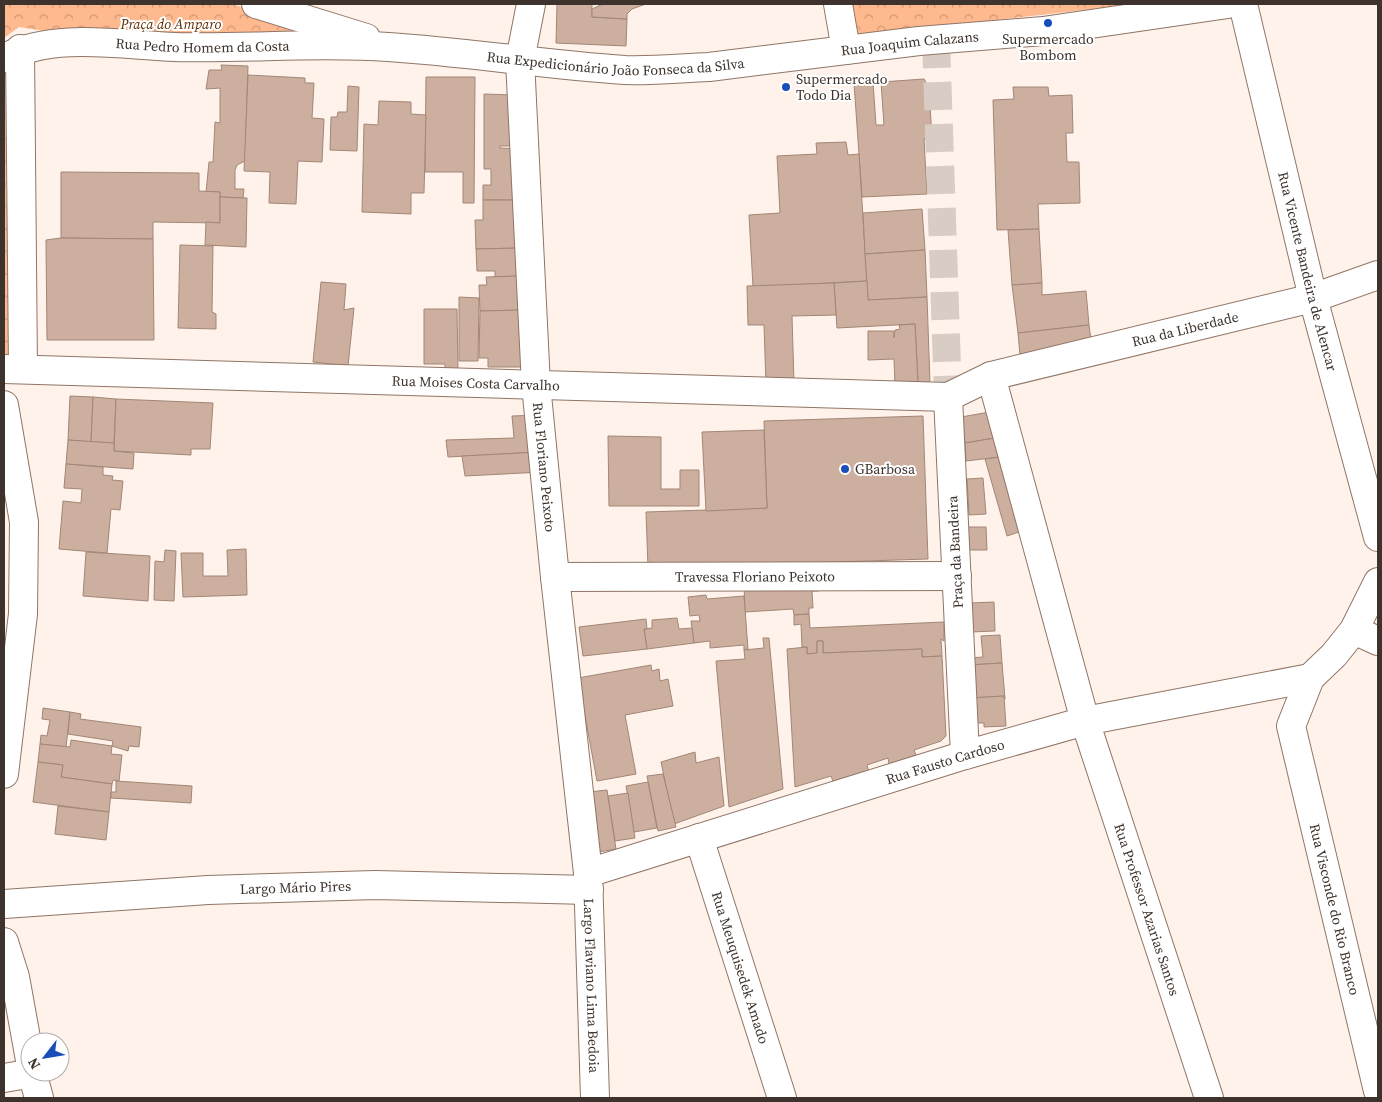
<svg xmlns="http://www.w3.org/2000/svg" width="1382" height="1102" viewBox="0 0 1382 1102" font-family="'Source Serif 4',serif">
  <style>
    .park { fill: url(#park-crowns) }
    .building { fill: #ccaf9e; stroke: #a28676 }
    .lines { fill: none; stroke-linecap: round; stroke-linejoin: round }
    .minor-tunnel { stroke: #d8ccc5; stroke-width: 28; stroke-dasharray: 28 14; stroke-linecap: butt }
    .minor-casing { stroke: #907565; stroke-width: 30 }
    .minor { stroke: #fff; stroke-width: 28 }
    .poi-dot { fill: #184eba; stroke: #fff; stroke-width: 2 }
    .labels { text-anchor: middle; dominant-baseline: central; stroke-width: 4; stroke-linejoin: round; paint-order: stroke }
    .park-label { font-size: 14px; font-style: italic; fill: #5e2c04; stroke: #fff }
    .street-label { font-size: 14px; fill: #3e332c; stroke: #fff }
    .poi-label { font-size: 14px; fill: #3e332c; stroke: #fff; text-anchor: start }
  </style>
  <defs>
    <pattern id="park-crowns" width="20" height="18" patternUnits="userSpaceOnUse" patternTransform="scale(1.25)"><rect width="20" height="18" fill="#feb98f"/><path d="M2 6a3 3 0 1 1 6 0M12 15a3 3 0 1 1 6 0" fill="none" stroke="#cf9775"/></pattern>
  </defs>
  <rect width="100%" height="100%" fill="#fef2eb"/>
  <g class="park">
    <path d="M4,4H231L368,41L135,45L19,27L4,38Z"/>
    <path d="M851,4H1136L856,36Z"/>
    <path d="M5,67L9,356L4,355Z"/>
  </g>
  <g class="building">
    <path d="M557,4H592V17L627,19L626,46L556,43Z"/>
    <path d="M603,4H646L632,9L627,14V19L592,17V9Z"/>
    <path d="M221,65L248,66L245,161L237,165L235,170V189H244L243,198L220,197V192H206L209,162H213L215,122L220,123V88L206,89L209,70H222Z"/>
    <path d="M248,75L305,78V83H314L312,118L324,119L322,162L298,161L296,204L269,203L270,172L244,171Z"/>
    <path d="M426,77H475L474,203H463V172H425Z"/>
    <path d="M924,79L929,88L932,138L924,139L927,194L862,197L854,83L873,82L876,125H884L881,82Z"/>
    <path d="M348,86L359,87L357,151L330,150L331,117H337L338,112H347Z"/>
    <path d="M1013,87H1048L1049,96L1072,95L1073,133H1066L1067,162H1079L1080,203L1038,204L1039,229L997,230L993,100L1014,99Z"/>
    <path d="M484,94L513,95L518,146H500V148L519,149L520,200H483V185H491V169H484Z"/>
    <path d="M379,101L411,102V114L426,115L424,193H411V214L362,212L364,124L378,125Z"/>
    <path d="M846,142L848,155L859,154L867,281L753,287L749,215L780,213L777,156L817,154L816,143Z"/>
    <path d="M61,172L199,173V191L220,192V223L153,222V239L61,238Z"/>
    <path d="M220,197L247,198L246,247L205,245L206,222L220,223Z"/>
    <path d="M483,200H520V248L476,249L475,220H483Z"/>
    <path d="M922,209L925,250L865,254L863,213Z"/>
    <path d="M1039,229L1042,283L1012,285L1008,230Z"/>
    <path d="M61,238L153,239L154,340H47L46,240Z"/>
    <path d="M180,245L213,246L212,312L216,314V329L178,328Z"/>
    <path d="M520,248V276L495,277V271H477L476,249Z"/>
    <path d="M925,250L927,297L868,300L865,254Z"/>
    <path d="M520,276L523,310L480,311L479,285H487L486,277Z"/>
    <path d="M867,281L868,300L927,297L930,384L918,383L915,324L837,328L834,283Z"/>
    <path d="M321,282L346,284L344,310L354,308L348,366L313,362Z"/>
    <path d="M834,283L836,315L792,316L794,384L766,385L764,325H748L747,286Z"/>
    <path d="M1042,283V295L1086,291L1089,325L1018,333L1012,285Z"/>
    <path d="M459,297L479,298L478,361H459Z"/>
    <path d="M424,309H457L458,371H445V364H424Z"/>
    <path d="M523,310L526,367H488V358H479L480,311Z"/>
    <path d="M915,324L918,383L895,385L894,359L868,360V331H894V338L895,330L900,329L899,325Z"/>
    <path d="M1089,325L1092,348L1020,355L1018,333Z"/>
    <path d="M70,396L93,397L91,442L68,440Z"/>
    <path d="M93,397L116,399L114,443L91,442Z"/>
    <path d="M116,399L213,403L210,449H191V455L114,451Z"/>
    <path d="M990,412L995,438L965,443L961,417Z"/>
    <path d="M538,415L540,452L448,457L446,440L514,438L512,416Z"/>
    <path d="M923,416L928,559L648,568L646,512L767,508L764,421Z"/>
    <path d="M764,430L767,508L706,511L702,432Z"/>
    <path d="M608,436L661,437V489H680V470H699V506H609Z"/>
    <path d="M995,438L1000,457L966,461L965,443Z"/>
    <path d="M68,440L114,443V451L134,453L133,469L66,464Z"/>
    <path d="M540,452L542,472L465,476L462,456Z"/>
    <path d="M1000,457L1022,531L1007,536L985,459Z"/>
    <path d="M66,464L103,467V475L113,476L112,480L123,481L120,510L111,509L107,553L59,549L63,501L81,503L82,489L64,488Z"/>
    <path d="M983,478L986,514L969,515L967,479Z"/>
    <path d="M967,527H986L987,550H968Z"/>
    <path d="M246,549L247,595L183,597L181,553H203V576H228L227,550Z"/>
    <path d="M165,550L176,551L174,601L154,600L155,561L164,562Z"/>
    <path d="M86,552L150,556L148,601L83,596Z"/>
    <path d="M819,579V591H812L813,608H809V614L794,615L793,609L745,612L744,584Z"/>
    <path d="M706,595L707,599L744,596L748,649L744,650V645L710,648V641L694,643L691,621H700L699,615L690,616L688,597Z"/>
    <path d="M994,602L995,631L971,632L970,603Z"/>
    <path d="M809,614L810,628L944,622V641L941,639L942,656L922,657V649L823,653V641H817V653L807,654V647H802L801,624L794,625V615Z"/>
    <path d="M677,618L679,629L692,628L694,643L647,649L644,629L652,628V620Z"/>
    <path d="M646,619L647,629H644L647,649L583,656L579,627Z"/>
    <path d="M1000,635L1002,663L970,665L969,658L983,657L981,636Z"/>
    <path d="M763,638H769L783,789L729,807L716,661L745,659L744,650L764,648Z"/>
    <path d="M817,641H823V653L922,649V657L942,656L946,736L941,741L914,750L916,755L889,764L888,758L867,765L869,772L834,784L831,776L795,787L787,649L807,647V654L817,653Z"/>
    <path d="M1002,663L1005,699L1004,696L971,698L970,665Z"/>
    <path d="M651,665L652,671L659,669L660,681L668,679L673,706L625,715L636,774L597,781L578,678Z"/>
    <path d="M1004,696L1006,726L984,727V723H973L971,698Z"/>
    <path d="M43,708L70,712L66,747L40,744L41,735L47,736L50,720L42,719Z"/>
    <path d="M70,712L81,714L80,719L141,727L139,747L129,746L128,751L112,746L113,741L68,734Z"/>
    <path d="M71,740L112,746L111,754L122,755L119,781L113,780L112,784L61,777L63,765L38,762L40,744L70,747Z"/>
    <path d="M695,752L696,763L719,757L724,806L674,824L661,762Z"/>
    <path d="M38,762L63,765L61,777L112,784L109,812L33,802Z"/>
    <path d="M663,774L676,827L658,831L647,776Z"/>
    <path d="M116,781L192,786L191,803L111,798V792H116Z"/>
    <path d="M648,782L657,828L634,832L626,786Z"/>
    <path d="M607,790L616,849L598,852L589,792Z"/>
    <path d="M628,793L635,838L615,841L608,796Z"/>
    <path d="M58,806L109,812L106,840L55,834Z"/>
  </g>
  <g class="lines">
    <path class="minor-tunnel" d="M936,40L948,397"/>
    <g class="minor-casing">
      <g id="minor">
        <path d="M256,4L366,38"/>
        <path id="s1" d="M531,4L520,60L536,385L555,577L588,873L595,1098"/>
        <path d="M838,4L846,50"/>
        <path id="s2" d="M1243,4L1313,298L1378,537"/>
        <path d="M20,49L23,369"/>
        <path id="s3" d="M4,58C54,32 121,45 175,47C246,49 317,42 388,47C467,52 546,65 625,70C653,71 681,68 709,67L919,41L1043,31L1228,4"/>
        <path id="s4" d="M4,369L948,397"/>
        <path id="s5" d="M991,376L1085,721L1209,1098"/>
        <path d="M4,405L24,522L23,614L4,774"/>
        <path id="s6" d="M555,577L957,576"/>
        <path id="s7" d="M1378,582L1354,630L1334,655L1310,678L1291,726L1378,1091"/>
        <path d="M1354,630L1378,641"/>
        <path id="s8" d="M965,755L948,397L991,376L1313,298L1378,275"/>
        <path id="s9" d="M699,838L782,1098"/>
        <path id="s10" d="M588,873L965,755L1085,721L1310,678"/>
        <path id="s11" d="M4,904L208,890L375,885L589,890"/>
        <path d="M4,942L15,977L30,1060"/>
        <path d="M32,1072L39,1098"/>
        <path d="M4,1078L33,1073"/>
      </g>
    </g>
    <use href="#minor" class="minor"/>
  </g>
  <g class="poi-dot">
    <circle cx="1048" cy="23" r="5"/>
    <circle cx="786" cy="87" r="5"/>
    <circle cx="845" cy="469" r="5"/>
  </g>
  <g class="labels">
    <g class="park-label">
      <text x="171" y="24">Praça do Amparo</text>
    </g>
    <g class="street-label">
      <text stroke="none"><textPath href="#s3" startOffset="911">Rua Joaquim Calazans</textPath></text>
      <text stroke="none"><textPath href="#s3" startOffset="201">Rua Pedro Homem da Costa</textPath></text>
      <text stroke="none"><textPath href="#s3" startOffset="615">Rua Expedicionário João Fonseca da Silva</textPath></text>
      <text stroke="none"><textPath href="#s2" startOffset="275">Rua Vicente Bandeira de Alencar</textPath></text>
      <text stroke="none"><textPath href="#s8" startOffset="606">Rua da Liberdade</textPath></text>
      <text stroke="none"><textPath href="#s4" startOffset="472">Rua Moises Costa Carvalho</textPath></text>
      <text stroke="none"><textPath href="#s1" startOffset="465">Rua Floriano Peixoto</textPath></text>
      <text transform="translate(955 552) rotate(-93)">Praça da Bandeira</text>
      <text stroke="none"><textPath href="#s6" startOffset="200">Travessa Floriano Peixoto</textPath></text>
      <text stroke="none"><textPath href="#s10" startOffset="374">Rua Fausto Cardoso</textPath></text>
      <text stroke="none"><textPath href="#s11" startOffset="292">Largo Mário Pires</textPath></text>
      <text stroke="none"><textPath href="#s7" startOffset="359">Rua Visconde do Rio Branco</textPath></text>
      <text stroke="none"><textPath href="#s5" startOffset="556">Rua Professor Azarias Santos</textPath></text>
      <text stroke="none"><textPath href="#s9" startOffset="136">Rua Meuquisedek Amado</textPath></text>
      <text stroke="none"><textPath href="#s1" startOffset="986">Largo Flaviano Lima Bedoia</textPath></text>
    </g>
    <g class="poi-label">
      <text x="1048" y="39" text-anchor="middle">Supermercado<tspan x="1048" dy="16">Bombom</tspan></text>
      <text x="796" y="79">Supermercado<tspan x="796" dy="16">Todo Dia</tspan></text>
      <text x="855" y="469">GBarbosa</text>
    </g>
  </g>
  <rect width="1382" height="1102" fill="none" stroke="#3e332c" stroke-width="10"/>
  <g transform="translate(45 1057) rotate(239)"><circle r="24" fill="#ffffff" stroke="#b2adab"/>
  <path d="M0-4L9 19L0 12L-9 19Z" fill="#184eba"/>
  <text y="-8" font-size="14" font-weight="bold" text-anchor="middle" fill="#3e332c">N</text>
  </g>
</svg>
